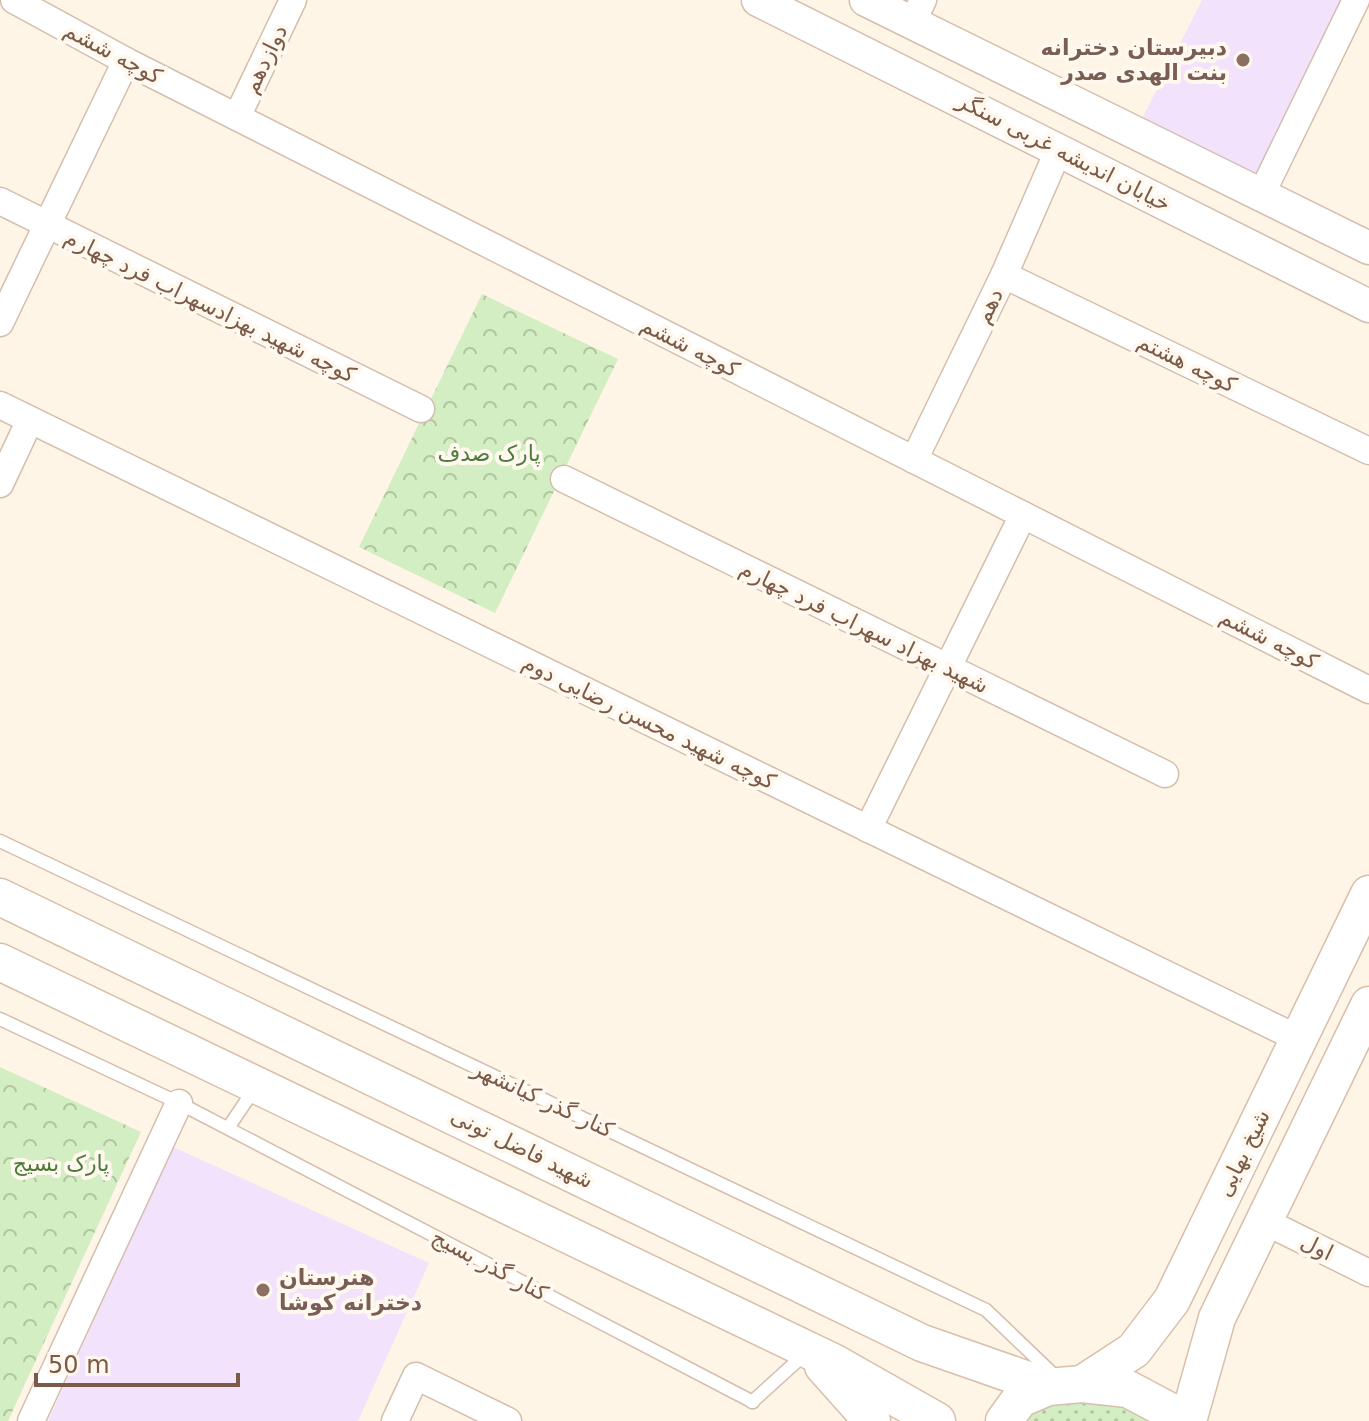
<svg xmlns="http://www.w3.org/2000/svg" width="1369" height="1421" viewBox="0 0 1369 1421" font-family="'DejaVu Sans','Noto Sans Arabic',sans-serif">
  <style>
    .education { fill: #f2e2fb }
    .grass { fill: url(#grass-dots) }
    .park { fill: url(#park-crowns) }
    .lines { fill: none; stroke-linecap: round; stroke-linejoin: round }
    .service-casing { stroke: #d4bead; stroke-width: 15 }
    .minor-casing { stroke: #d4bead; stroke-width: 29 }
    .tertiary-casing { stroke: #d4bead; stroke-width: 35 }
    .secondary-casing { stroke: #d8bfa9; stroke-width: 39 }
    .service { stroke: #fff; stroke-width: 12 }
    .minor { stroke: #fff; stroke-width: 26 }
    .tertiary { stroke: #fff; stroke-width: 32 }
    .secondary { stroke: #fff; stroke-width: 36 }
    .education-dot { fill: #8d6e63; stroke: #fff8ee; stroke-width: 3 }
    .labels { text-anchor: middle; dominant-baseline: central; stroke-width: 8; stroke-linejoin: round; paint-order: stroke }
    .education-label { font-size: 22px; font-weight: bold; fill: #785e54; stroke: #fff8ee; text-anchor: end }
    .street-label { font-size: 22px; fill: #7b5a47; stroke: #fff8ee }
    .park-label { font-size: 22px; fill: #4d7b3c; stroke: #fff8ee }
  </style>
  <defs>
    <pattern id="grass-dots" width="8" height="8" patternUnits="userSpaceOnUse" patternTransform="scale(2)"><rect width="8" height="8" fill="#d3eec2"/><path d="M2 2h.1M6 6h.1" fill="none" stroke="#b0c49f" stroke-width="1.8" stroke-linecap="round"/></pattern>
    <pattern id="park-crowns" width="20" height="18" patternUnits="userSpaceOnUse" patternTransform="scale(2)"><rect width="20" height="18" fill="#d3eec2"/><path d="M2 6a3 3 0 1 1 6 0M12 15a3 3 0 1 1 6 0" fill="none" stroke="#b0c49f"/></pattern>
  </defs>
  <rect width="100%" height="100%" fill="#fef5e6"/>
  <g class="education">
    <path d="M1202,0H1345L1256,176L1142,119Z"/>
    <path d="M173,1147L429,1263L358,1421H48Z"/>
  </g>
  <path class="grass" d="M1107,1398L1159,1421H1023L1036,1406Z"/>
  <g class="park">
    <path d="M482,294L618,359L495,613L359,547Z"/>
    <path d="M0,1067L141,1132L8,1421H0Z"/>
  </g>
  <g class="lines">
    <g class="service-casing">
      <g id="service">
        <path d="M0,841L986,1310L1057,1378"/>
        <path d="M0,1019L179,1103L753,1402"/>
        <path d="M228,1128L255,1088"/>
        <path d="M752,1402L806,1353"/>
      </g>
    </g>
    <g class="minor-casing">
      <g id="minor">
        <path d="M14,0L126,61L1369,690"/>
        <path d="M912,23L923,0"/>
        <path d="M237,117L293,0"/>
        <path d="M1261,195L1356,0"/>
        <path d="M0,201L421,409"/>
        <path d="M1004,275L1369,451"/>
        <path d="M0,323L126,61"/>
        <path d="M0,405L1299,1039"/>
        <path d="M914,460L1004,275L1059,149"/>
        <path d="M564,479L1165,774"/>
        <path d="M0,484L30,420"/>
        <path d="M868,829L1023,515"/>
        <path d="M1264,1221L1369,1273"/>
        <path d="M31,1421L179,1103"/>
        <path d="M395,1421L416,1376L508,1421"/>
      </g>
    </g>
    <g class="tertiary-casing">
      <g id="tertiary">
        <path d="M758,0L1369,306"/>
        <path d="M866,0L1369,248"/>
      </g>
    </g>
    <g class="secondary-casing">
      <g id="secondary">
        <path d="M0,897L922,1343L1048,1387"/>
        <path d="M0,962L833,1362L937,1421"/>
        <path d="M823,1366L872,1421"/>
        <path d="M1082,1384L1134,1350L1172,1300L1369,894"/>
        <path d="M1004,1421L1020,1399L1048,1387L1082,1384L1128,1389L1188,1421"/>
        <path d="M1188,1421L1217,1318L1369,1005"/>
      </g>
    </g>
    <use href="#service" class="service"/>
    <use href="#minor" class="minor"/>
    <use href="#tertiary" class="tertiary"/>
    <use href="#secondary" class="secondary"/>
  </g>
  <g class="education-dot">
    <circle cx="1243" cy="60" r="8"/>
    <circle cx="263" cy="1290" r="8"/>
  </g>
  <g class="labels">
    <g class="education-label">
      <text x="1227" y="47">دبیرستان دخترانه<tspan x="1227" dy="25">بنت الهدی صدر</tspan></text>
      <text x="279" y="1277" text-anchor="start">هنرستان<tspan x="279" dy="25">دخترانه کوشا</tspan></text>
    </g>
    <g class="street-label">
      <text transform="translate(113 53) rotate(28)">کوچه ششم</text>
      <text transform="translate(265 59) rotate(-64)">دوازدهم</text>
      <text transform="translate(1064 152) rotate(27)">خیابان اندیشه غربی سنگر</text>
      <text transform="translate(210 306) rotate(26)">کوچه شهید بهزادسهراب فرد چهارم</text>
      <text transform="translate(989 306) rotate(-64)">دهم</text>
      <text transform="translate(690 347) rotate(27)">کوچه ششم</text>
      <text transform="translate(1187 363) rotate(26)">کوچه هشتم</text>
      <text transform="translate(864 627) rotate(26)">شهید بهزاد سهراب فرد چهارم</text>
      <text transform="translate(1269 639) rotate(27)">کوچه ششم</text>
      <text transform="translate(649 722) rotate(26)">کوچه شهید محسن رضایی دوم</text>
      <text transform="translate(543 1099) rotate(25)">کنار گذر کیانشهر</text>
      <text transform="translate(522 1148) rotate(26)">شهید فاضل تونی</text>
      <text transform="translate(1243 1153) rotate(-64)">شیخ بهایی</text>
      <text transform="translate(1317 1247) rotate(26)">اول</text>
      <text transform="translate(490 1265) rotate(28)">کنار گذر بسیج</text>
    </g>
    <g class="park-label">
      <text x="489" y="453">پارک صدف</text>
      <text x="61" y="1163">پارک بسیج</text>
    </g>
  </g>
  <path d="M36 1373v12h202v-12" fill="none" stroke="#7b5a47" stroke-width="4"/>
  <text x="48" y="1373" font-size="24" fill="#7b5a47" stroke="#fff8ee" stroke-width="6" paint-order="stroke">50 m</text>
</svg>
